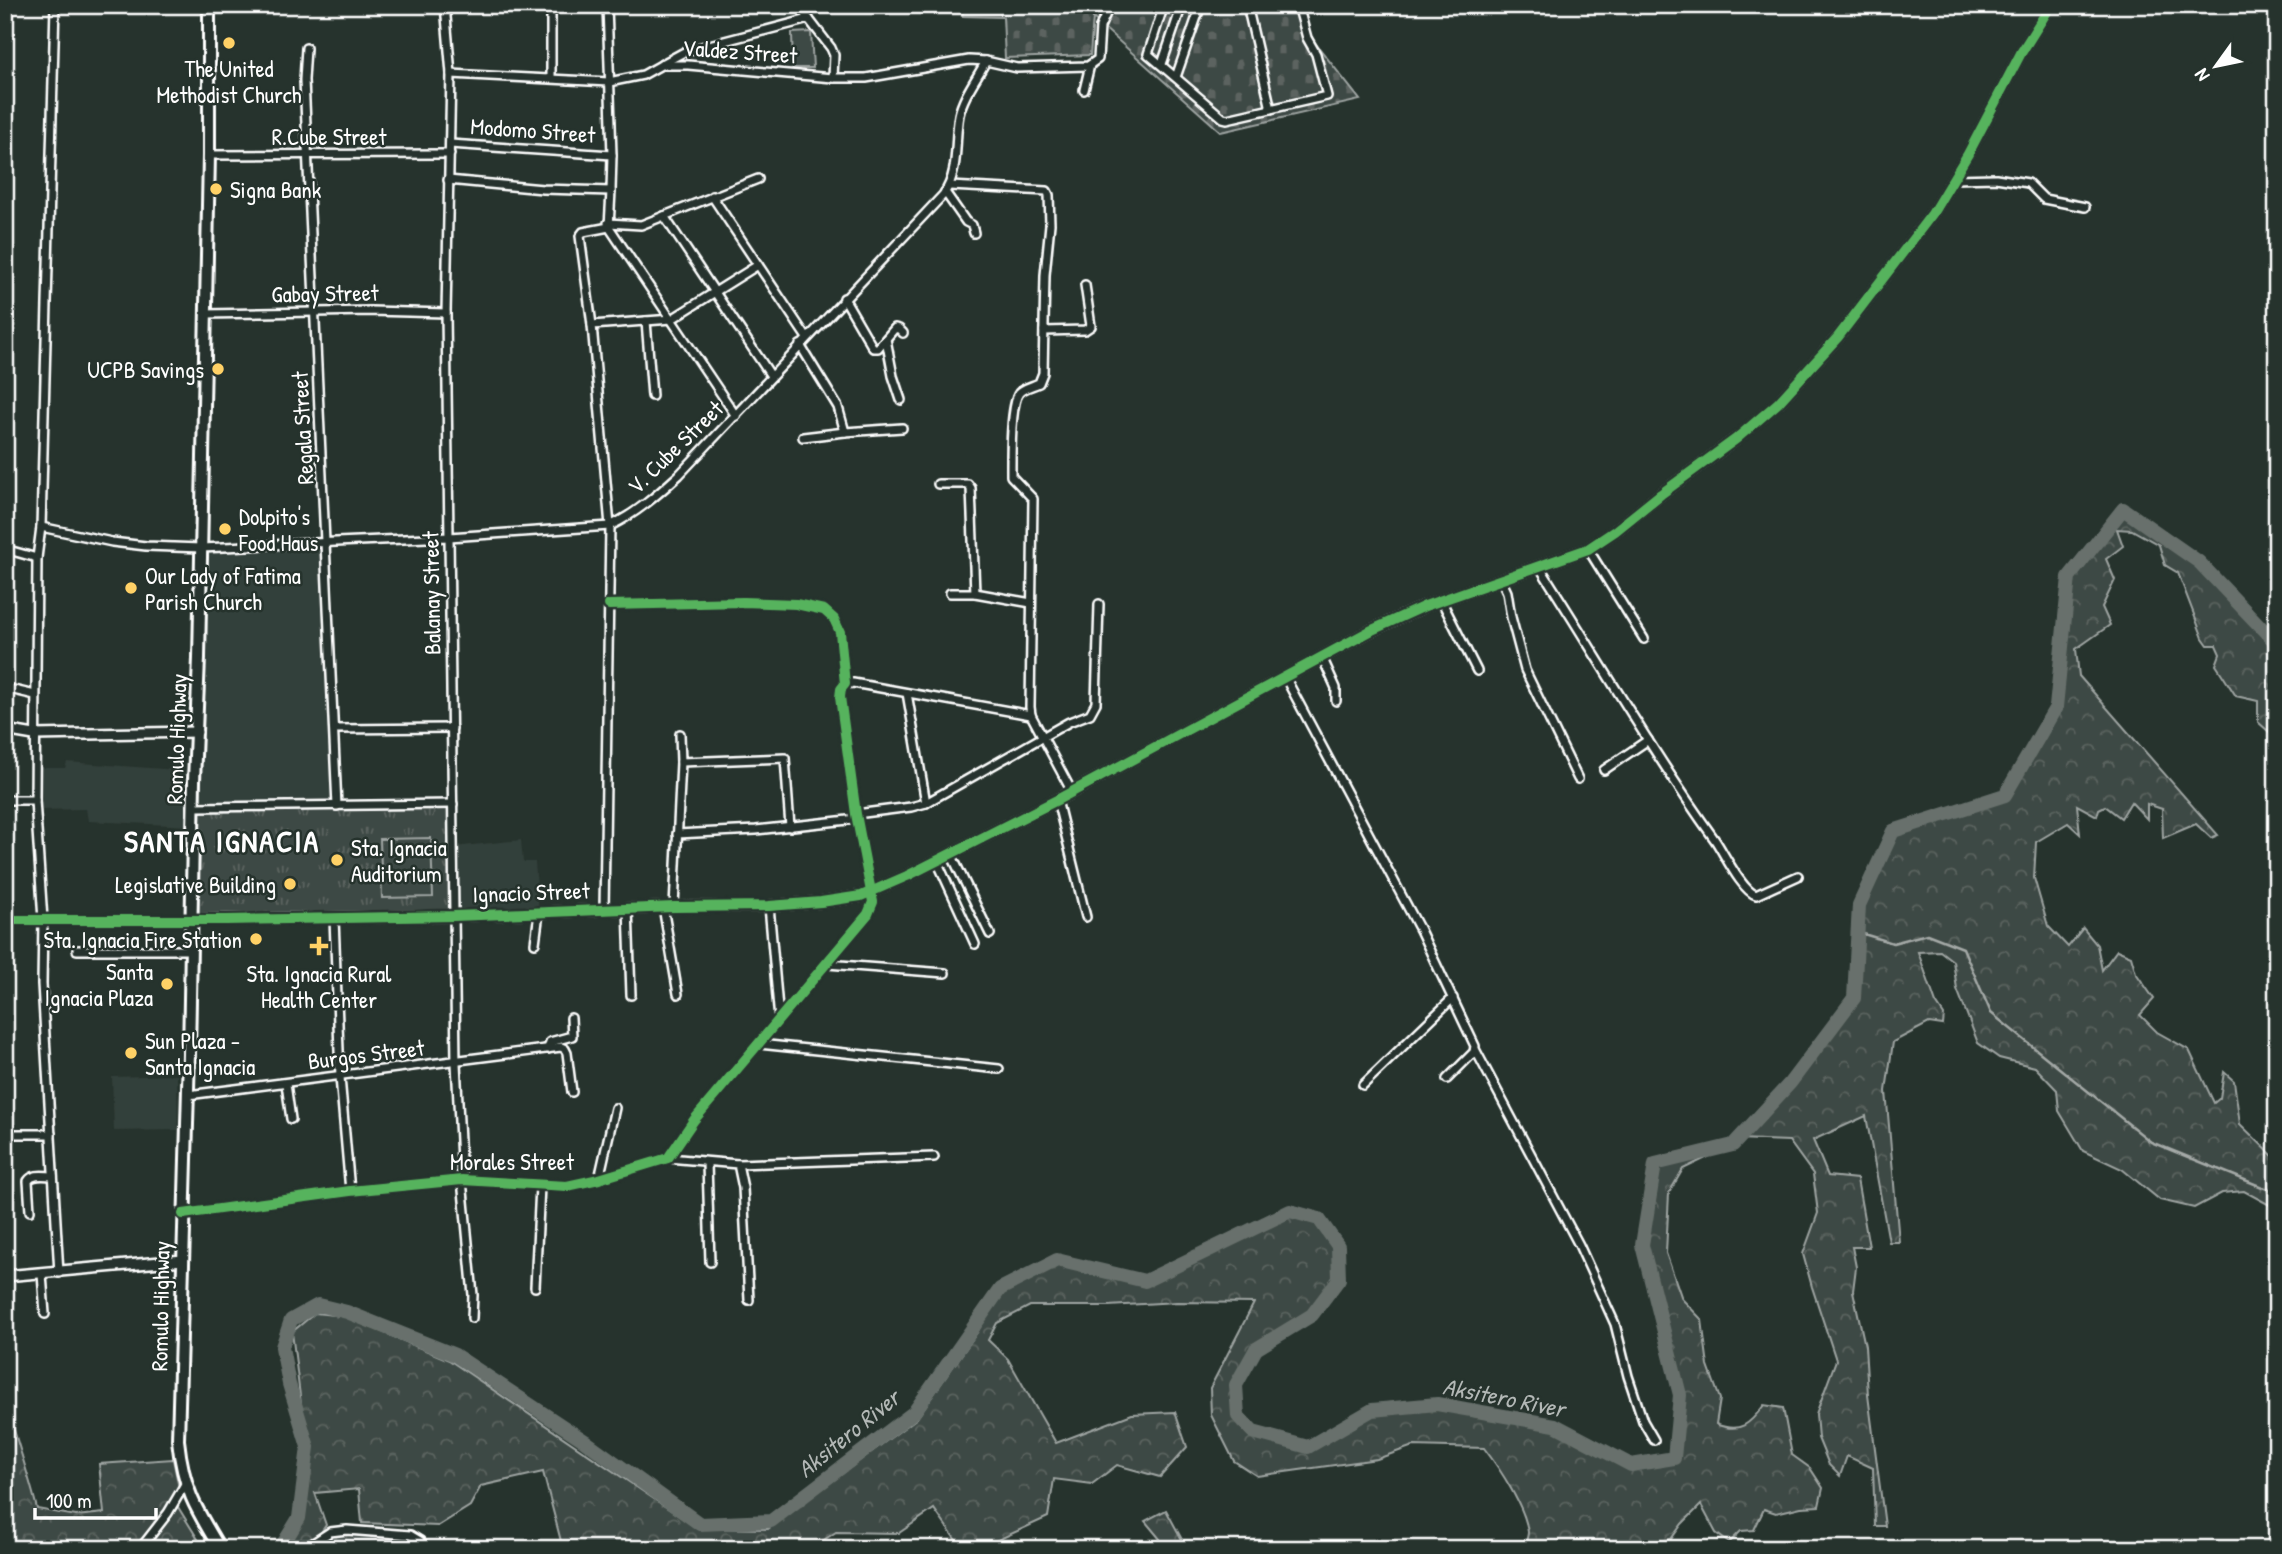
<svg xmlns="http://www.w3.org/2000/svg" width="2282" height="1554" viewBox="0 0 2282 1554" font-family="'Patrick Hand',sans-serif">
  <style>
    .built { fill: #333f3a }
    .grass { fill: url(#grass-tufts); stroke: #9ea4a2; stroke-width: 2 }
    .forest { fill: url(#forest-crowns); stroke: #9ea4a2; stroke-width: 2 }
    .cemetery { fill: url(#cemetery-stones); stroke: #9ea4a2; stroke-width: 2 }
    .garden { fill: #3e4944; stroke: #9ea4a2; stroke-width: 2 }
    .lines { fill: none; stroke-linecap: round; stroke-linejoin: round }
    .stream { stroke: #a4a9a7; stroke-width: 2.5 }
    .river { stroke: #67706c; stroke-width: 14 }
    .minor-casing { stroke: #fff; stroke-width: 12 }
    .tertiary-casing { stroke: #fff; stroke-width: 14 }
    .trunk-casing { stroke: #fff; stroke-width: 16 }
    .minor { stroke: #26332d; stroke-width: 7 }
    .tertiary { stroke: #26332d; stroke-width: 9 }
    .trunk { stroke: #26332d; stroke-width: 10 }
    .cycleway-casing { stroke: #26332d; stroke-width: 15 }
    .cycleway { stroke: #56b35d; stroke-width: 10 }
    .poi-dot { fill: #ffd166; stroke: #26332d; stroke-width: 2.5 }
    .labels { text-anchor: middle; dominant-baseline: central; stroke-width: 5; stroke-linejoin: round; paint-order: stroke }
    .street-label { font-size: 23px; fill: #fff; stroke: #26332d }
    .poi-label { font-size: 23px; fill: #fff; stroke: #26332d; text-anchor: start }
    .water-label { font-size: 24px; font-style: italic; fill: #b3b8b6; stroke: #26332d }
    .district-label { font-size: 30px; font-weight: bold; letter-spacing: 2px; fill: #fff; stroke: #26332d }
  </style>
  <defs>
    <pattern id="grass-tufts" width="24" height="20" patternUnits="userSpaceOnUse" patternTransform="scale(1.75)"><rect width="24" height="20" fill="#3e4944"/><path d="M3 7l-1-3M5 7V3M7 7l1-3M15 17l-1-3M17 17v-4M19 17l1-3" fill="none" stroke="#5b6460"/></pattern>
    <pattern id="forest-crowns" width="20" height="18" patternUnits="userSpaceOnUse" patternTransform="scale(1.75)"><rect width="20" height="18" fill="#3e4944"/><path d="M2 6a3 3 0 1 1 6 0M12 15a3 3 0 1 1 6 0" fill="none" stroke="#5b6460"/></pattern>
    <pattern id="cemetery-stones" width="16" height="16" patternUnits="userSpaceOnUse" patternTransform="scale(1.75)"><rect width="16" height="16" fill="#3e4944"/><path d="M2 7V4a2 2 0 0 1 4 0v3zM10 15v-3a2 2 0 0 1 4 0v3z" fill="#5b6460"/></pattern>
  </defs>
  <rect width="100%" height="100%" fill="#26332d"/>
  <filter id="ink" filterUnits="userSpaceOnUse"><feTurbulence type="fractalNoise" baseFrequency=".0143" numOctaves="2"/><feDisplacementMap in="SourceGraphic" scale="14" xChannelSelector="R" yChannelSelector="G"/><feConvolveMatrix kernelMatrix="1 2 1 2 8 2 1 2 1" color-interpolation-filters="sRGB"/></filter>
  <g filter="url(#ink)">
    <g class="built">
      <path d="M323,547L332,801L201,803L206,552Z"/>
      <path d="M67,762L192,771L190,826L88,821L86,809L41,810L40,768H65Z"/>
      <path d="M521,840L523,862H535L539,913L454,916L453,847Z"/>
      <path d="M177,1075L178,1130L114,1131L112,1077Z"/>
    </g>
    <path class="grass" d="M452,806L453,916L193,919L195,808Z"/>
    <g class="forest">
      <path d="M2123,509L2199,562L2277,644V739L2258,722V701L2236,696L2216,665L2220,654L2216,645H2208L2203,638L2178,573L2165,565L2159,545L2132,530L2117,529L2123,546L2106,559L2115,580L2102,607L2110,625L2076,649L2079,676L2218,835L2211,838L2196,824L2163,838L2162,809L2147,804V819L2131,802L2121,818L2105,806L2099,809L2097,816L2077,805L2080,834L2068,823L2036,842L2034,878L2048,926L2068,947L2083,928L2097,945L2102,970L2117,950L2131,956L2136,973L2154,999L2140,1015L2157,1032L2189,1050L2214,1103L2220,1098L2224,1072L2234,1081L2240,1124L2277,1160V1194L2267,1191L2277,1195V1209L2244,1191L2222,1193L2194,1208L2160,1200L2122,1169L2083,1151L2059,1111L2057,1090L2035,1067L1999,1058L1978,1043L1957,989L1953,961L1940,951L1918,952L1936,1003L1944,1015L1943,1025L1929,1023L1893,1042L1886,1091L1899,1242H1889L1866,1116L1813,1140L1828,1176L1857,1179L1869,1247H1852L1856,1267L1853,1291L1865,1346L1868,1395L1885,1526H1875L1873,1468L1847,1456L1840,1476L1829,1465L1818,1438L1816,1414L1836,1360L1812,1287L1803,1254L1818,1213L1813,1174L1789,1141L1739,1139L1854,998L1859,905L1893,831L2006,795L2056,707L2069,577Z"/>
      <path d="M1733,1145L1683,1169L1669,1193L1666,1253L1682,1299L1702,1320L1708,1366L1720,1399L1716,1424C1740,1434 1750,1424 1764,1405L1783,1408L1792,1455L1810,1468L1823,1488L1819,1506L1801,1507L1776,1513L1764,1509L1754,1530L1741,1531L1729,1543L1716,1533L1701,1505L1682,1524L1671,1539L1648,1545L1647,1549H1524C1525,1544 1528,1537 1528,1532C1525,1507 1500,1469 1484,1448L1413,1446L1377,1459L1257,1476L1234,1461L1211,1415L1210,1388L1254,1303L1177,1302L1108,1306H1030L997,1323L988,1340L1008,1359L1056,1443L1132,1414L1175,1412L1187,1447L1160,1477L1117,1465L1092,1484L1054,1479L1048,1517L978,1549H962L934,1509L899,1533L836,1532L810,1549H563L543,1472L481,1486L470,1506L438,1526L362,1523L359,1489L315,1493L326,1525L317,1538L330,1532L404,1535L417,1540L424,1549H280L299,1518L307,1452L292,1332L315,1313L344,1316L449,1360L697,1528L768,1529L917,1418L978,1331L1000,1289L1057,1260L1145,1281L1290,1211L1319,1219L1338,1246L1339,1279L1312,1315L1256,1350L1236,1386L1238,1416L1253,1432L1308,1447L1372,1410L1437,1404L1555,1425L1631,1465L1674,1458L1680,1395L1642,1245L1655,1164Z"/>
      <path d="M5,1397C14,1435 28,1471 37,1509L76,1516L104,1513L99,1464L173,1459L180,1493L165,1518L178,1507L204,1549H147L144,1545L139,1549H5Z"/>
      <path d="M1166,1510L1186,1547L1204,1549H1161L1160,1539L1145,1521Z"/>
    </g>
    <path class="cemetery" d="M965,5H1302L1309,35L1360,100L1221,132L1093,18L1090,55L1005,58L1003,17L962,16Z"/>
    <g class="garden">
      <path d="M811,32L813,68H793L792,33Z"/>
      <path d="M431,838L433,897L382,898L380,839Z"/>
    </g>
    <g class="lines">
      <path class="stream" d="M1857,932L1893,943L1927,934L1963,948L1991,1013L2151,1142L2277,1193"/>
      <path class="river" d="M280,1549L299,1518L308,1447L289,1384L282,1347L291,1320L318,1305L347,1312L455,1355L585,1441L700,1524L771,1521L914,1412L1000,1289L1057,1260L1145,1281L1290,1211L1319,1219L1338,1246L1339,1279L1312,1315L1256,1349L1236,1385L1238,1416L1253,1432L1308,1447L1372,1410L1437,1404L1555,1425L1631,1465L1674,1458L1680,1395L1642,1245L1655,1164L1733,1145L1790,1083L1854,998L1859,905L1893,831L2005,795L2056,707L2069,577L2123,509L2199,562L2277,644"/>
      <g class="minor-casing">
        <g id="minor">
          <path d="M55,5L41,527L37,558L35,800L43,920L42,984L59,1273"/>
          <path d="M445,5L451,74L446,313L456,1063L462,1180L473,1295L472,1318"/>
          <path d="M798,5L831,48L834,55L833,78"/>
          <path d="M1164,5L1148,54L1223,118L1227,119L1327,96L1316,54L1307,38L1298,5"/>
          <path d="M1247,5L1271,109"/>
          <path d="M551,6V78"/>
          <path d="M306,48L304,80L337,806"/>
          <path d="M662,64L686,51L809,19"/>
          <path d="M1162,64L1182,5"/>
          <path d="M451,74L609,82L643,75L661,65H688L833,78H866L969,60L986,61L1017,68L1088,66L1098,59L1100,27L1110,5"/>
          <path d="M1176,77L1201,5"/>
          <path d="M1084,90L1090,65"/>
          <path d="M450,144L612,155"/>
          <path d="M209,155L450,154"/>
          <path d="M1954,179L1996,178L2028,183L2044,199L2085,207"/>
          <path d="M448,180L543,189L611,191L612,155L607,5"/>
          <path d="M950,186L1047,191L1049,195L1050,224L1045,275L1043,373L1039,383C1033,386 1023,388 1019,393C1010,405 1011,460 1011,476L1033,499L1030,707L1031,715L1072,792"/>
          <path d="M611,191L609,227L736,416"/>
          <path d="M945,192L966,222L972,225L974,233"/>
          <path d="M712,196L807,338"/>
          <path d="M664,216L771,376"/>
          <path d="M608,223L641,225L758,179"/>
          <path d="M844,298L873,348H878L895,328L899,329L903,333"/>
          <path d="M205,314L371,311L446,313"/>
          <path d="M646,321L652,396"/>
          <path d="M592,325L672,319L758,265"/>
          <path d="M1044,331L1085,330L1091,326L1085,285"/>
          <path d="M886,339L893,376L901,400"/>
          <path d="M800,345L838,407L845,432L902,428"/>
          <path d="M803,437L845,432"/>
          <path d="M938,484H968L971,488L975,593H950"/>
          <path d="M41,527L112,542L146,546L201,548L449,537L610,526C637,513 657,495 679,475L943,195C960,172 954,142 959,115C963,96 977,78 986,61"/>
          <path d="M5,549L37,558"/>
          <path d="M1588,549L1644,639"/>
          <path d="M1539,566C1598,658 1652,752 1715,840C1724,853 1742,891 1756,895L1798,876"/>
          <path d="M1501,579L1507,592L1511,617L1525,670L1578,779"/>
          <path d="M975,593L1031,603"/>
          <path d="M1441,600L1477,671"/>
          <path d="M1322,657L1336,688V701"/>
          <path d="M1285,677L1420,930L1475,1046L1474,1052L1447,1079"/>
          <path d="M845,684L853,683L1031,715"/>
          <path d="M5,688L35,695"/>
          <path d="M907,693L926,803"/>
          <path d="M334,729L452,728"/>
          <path d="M680,734L681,762L785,758L790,827"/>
          <path d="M1604,770L1648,740"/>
          <path d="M5,800H35"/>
          <path d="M1057,800L1086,917"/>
          <path d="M194,807L453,804"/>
          <path d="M856,814L911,807L926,803L1069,722L1090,714L1096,703L1099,604"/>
          <path d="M677,834L756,830L857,819"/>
          <path d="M951,854L990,934"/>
          <path d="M937,861L975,944"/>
          <path d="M769,906L779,1020"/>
          <path d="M663,907L678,994"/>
          <path d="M674,907L681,762"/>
          <path d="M628,908L631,995"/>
          <path d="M604,910L610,526L592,325L580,236L583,232L609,227"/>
          <path d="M334,918L340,1077L350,1191"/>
          <path d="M5,920H192"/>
          <path d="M535,943L539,913"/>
          <path d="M77,950H191"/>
          <path d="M827,964L945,973"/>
          <path d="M759,1044L999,1069"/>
          <path d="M548,1049L550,1042L572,1036L571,1018"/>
          <path d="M1475,1049L1579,1245L1615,1324L1628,1376L1643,1421L1654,1440"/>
          <path d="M286,1084L291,1119"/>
          <path d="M1363,1085L1453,998"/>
          <path d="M188,1095L561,1047L565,1049L567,1053L572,1092"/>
          <path d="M5,1134H51"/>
          <path d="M668,1158L738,1164L743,1188L749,1300"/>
          <path d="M707,1163L710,1262"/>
          <path d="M738,1164L934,1157"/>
          <path d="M599,1179L615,1108"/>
          <path d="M30,1211L28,1181C33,1173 45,1176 53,1176"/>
          <path d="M183,1214L350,1191L462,1180L567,1186L599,1179L668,1158L694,1120L868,914L873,902L856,814L840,697L841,689L845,684L840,632L834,619L824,610L796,604L743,602L609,605"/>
          <path d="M42,1274L45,1314"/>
          <path d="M535,1287L540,1186"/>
          <path d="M140,1549L168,1513L185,1484"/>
          <path d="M304,1549L330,1532L347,1530L410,1535L420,1541L425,1549"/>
        </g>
      </g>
      <g class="tertiary-casing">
        <g id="tertiary">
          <path d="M5,730L34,735L197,732"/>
          <path d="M192,920L454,916L674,907L769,906L821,902L861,896L907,876L1057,800L1372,630L1425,606L1588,549L1615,531L1661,494L1736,439L1778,403L1838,337L1932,214L1968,154L2021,53L2051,5"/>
          <path d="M5,1276L183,1260"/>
        </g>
      </g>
      <g class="trunk-casing">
        <path id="trunk" d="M209,5V155L199,658L194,781L189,1054L178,1440C183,1488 195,1508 220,1549"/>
      </g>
      <use href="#minor" class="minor"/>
      <use href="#tertiary" class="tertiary"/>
      <use href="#trunk" class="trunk"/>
      <g class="cycleway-casing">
        <g id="cycleway">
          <path d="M5,920H226L454,916L674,907L769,906L821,902L861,896L907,876L1057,800L1372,630L1425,606L1588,549L1615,531L1661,494L1736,439L1778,403L1838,337L1932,214L1968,154L2021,53L2051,5"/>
          <path d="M183,1214L350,1191L462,1180L567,1186L599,1179L668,1158L694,1120L868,914L873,902L856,814L840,697L841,689L845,684L840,632L834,619L824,610L796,604L743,602L609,605"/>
        </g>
      </g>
      <use href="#cycleway" class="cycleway"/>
    </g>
  </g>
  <g class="poi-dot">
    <circle cx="229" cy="43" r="7"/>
    <circle cx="216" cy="189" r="7"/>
    <circle cx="218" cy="369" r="7"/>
    <circle cx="225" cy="529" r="7"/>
    <circle cx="131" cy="588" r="7"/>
    <circle cx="337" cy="860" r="7"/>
    <circle cx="290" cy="884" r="7"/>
    <circle cx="256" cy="939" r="7"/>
    <path d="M315.5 935.5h7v7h7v7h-7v7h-7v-7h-7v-7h7z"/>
    <circle cx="167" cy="984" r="7"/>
    <circle cx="131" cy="1053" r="7"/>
  </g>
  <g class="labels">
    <g class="street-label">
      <text transform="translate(740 51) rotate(4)">Valdez Street</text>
      <text transform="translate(533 130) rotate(4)">Modomo Street</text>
      <text x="329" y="136">R.Cube Street</text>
      <text transform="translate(325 293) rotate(-1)">Gabay Street</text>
      <text transform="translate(302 428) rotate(-93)">Regala Street</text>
      <text transform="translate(675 447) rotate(-44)">V. Cube Street</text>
      <text transform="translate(431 593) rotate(-91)">Balanay Street</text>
      <text transform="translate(176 739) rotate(-88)">Romulo Highway</text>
      <text transform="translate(531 892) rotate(-2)">Ignacio Street</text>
      <text transform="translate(366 1054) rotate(-7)">Burgos Street</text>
      <text x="512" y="1161">Morales Street</text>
      <text transform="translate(160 1306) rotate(-89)">Romulo Highway</text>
    </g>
    <g class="poi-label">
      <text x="229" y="68" text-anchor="middle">The United<tspan x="229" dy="26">Methodist Church</tspan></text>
      <text x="230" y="189">Signa Bank</text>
      <text x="204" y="369" text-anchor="end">UCPB Savings</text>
      <text x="239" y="516">Dolpito's<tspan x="239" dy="26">Food Haus</tspan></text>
      <text x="145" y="575">Our Lady of Fatima<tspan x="145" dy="26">Parish Church</tspan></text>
      <text x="351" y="847">Sta. Ignacia<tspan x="351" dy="26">Auditorium</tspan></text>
      <text x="276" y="884" text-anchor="end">Legislative Building</text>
      <text x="242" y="939" text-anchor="end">Sta. Ignacia Fire Station</text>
      <text x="153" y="971" text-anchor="end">Santa<tspan x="153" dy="26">Ignacia Plaza</tspan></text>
      <text x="319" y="973" text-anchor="middle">Sta. Ignacia Rural<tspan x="319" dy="26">Health Center</tspan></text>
      <text x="145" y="1040">Sun Plaza -<tspan x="145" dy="26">Santa Ignacia</tspan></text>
    </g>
    <g class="water-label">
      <text transform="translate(1504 1397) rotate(11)">Aksitero River</text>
      <text transform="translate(848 1433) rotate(-39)">Aksitero River</text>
    </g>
    <g class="district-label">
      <text x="222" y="841">SANTA IGNACIA</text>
    </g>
  </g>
  <rect width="2282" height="1554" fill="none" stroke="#26332d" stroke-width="28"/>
  <rect x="14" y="14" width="2254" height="1526" fill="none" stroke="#fff" stroke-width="2.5" filter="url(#ink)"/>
  <g transform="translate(2216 66) rotate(237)" stroke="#26332d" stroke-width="5" paint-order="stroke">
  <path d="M0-5L12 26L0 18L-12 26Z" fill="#ffffff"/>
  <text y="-10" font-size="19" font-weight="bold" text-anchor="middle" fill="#ffffff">N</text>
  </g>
  <path d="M35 1508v10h121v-10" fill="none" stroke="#ffffff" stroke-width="3.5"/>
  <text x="46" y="1508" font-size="21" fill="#ffffff" stroke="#26332d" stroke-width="5" paint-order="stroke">100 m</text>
</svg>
